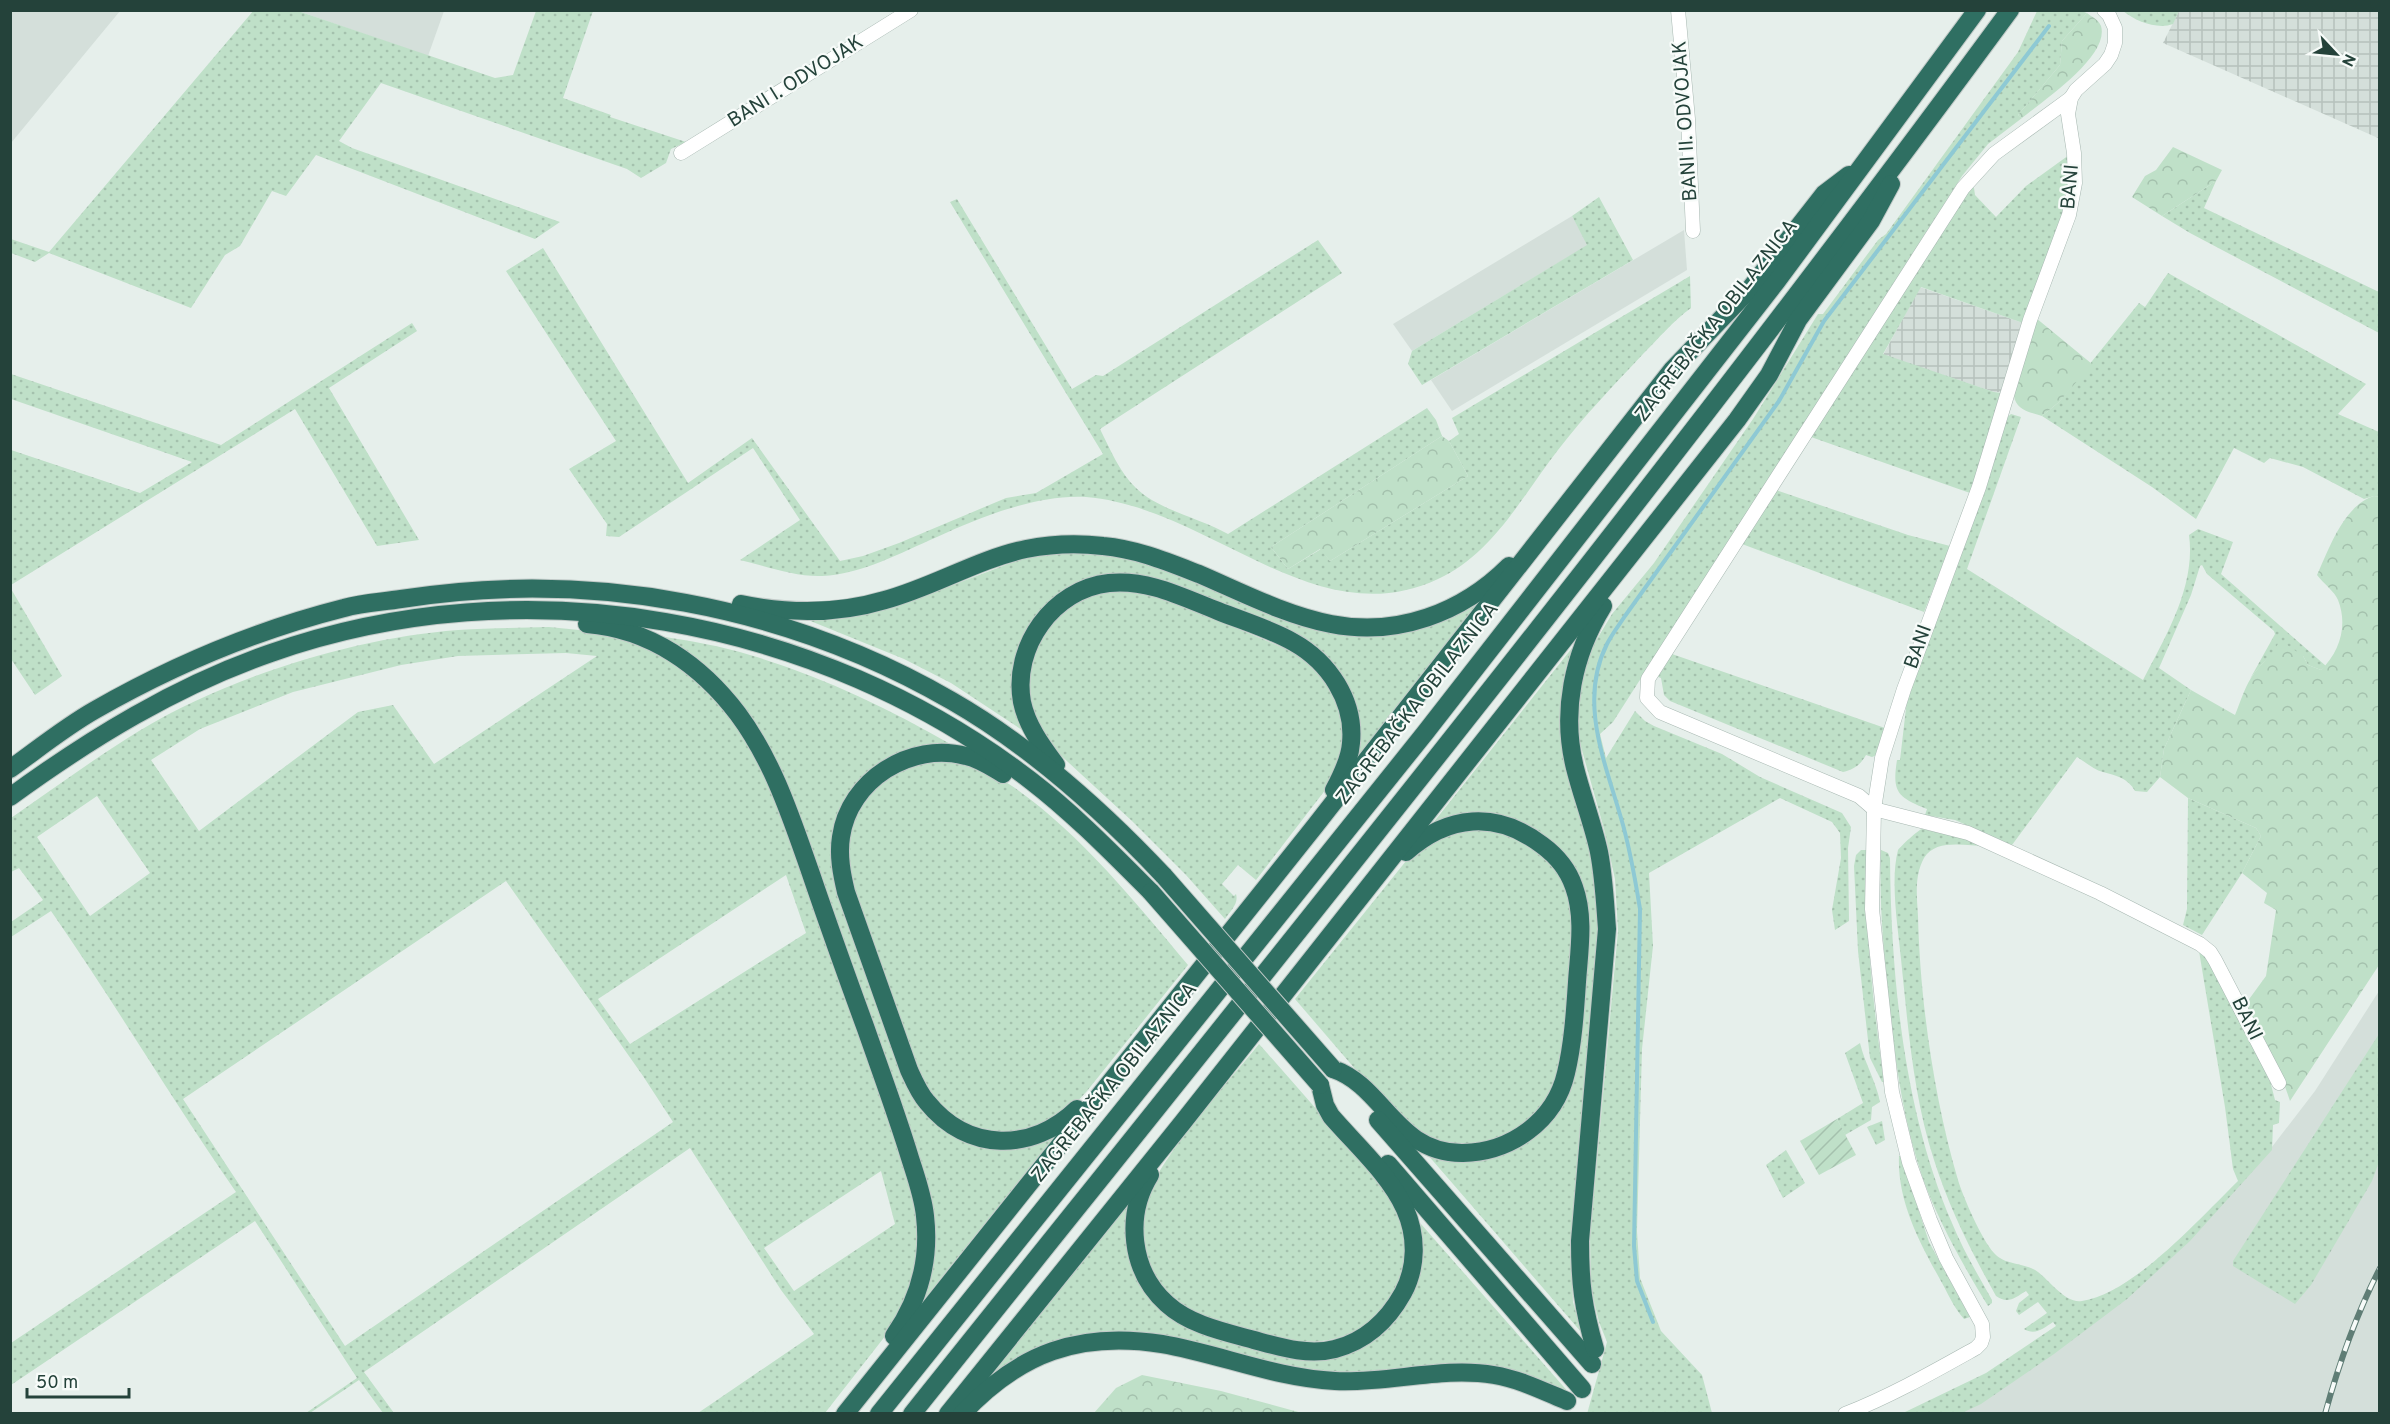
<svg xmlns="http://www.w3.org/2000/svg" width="2390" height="1424" viewBox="0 0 2390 1424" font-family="Overpass,sans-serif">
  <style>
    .built { fill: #d4dfda }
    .industrial { fill: url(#industrial-grid) }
    .grass { fill: url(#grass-dots); fill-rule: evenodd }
    .forest { fill: url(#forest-crowns) }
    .garden { fill: url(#garden-furrows) }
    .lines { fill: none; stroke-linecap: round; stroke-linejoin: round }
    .stream { stroke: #8ec9d4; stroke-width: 4 }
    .minor-casing { stroke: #a8b8b2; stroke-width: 15 }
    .motorway-casing { stroke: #c2cac8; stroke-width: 20 }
    .minor { stroke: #fff; stroke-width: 14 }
    .motorway { stroke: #2f6f62; stroke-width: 18 }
    .rail-casing { stroke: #5f7d75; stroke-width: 6 }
    .rail { stroke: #f7fbf9; stroke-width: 4; stroke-dasharray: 11; stroke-linecap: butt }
    .motorway-bridge-casing { stroke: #c2cac8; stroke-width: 20; stroke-linecap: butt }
    .motorway-bridge { stroke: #2f6f62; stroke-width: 18 }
    .labels { text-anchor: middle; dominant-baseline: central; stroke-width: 4.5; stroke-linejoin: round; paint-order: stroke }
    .street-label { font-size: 20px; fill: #24423a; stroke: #f7fbf9 }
  </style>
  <defs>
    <pattern id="industrial-grid" width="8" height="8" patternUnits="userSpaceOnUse" patternTransform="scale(1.5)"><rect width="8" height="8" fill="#d4dfda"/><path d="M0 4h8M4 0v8" fill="none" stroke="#b6c1bc"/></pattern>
    <pattern id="grass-dots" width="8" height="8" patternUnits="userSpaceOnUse" patternTransform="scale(1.5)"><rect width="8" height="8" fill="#bfe0c8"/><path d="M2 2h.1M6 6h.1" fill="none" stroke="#a4c1ad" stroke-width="1.8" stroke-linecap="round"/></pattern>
    <pattern id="forest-crowns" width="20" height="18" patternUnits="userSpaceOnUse" patternTransform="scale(1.5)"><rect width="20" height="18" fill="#bfe0c8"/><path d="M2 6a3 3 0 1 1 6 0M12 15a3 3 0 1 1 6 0" fill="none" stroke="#a4c1ad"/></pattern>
    <pattern id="garden-furrows" width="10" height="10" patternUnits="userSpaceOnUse" patternTransform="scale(1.5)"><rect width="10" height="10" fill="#bfe0c8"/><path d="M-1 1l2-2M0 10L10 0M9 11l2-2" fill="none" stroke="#a4c1ad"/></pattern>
  </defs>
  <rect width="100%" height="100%" fill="#e6efeb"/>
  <g class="built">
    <path d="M11,10L120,11L11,143L10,11Z"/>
    <path d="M298,11H444L428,56Z"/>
    <path d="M1572,216L1588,245L1412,351L1393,324Z"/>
    <path d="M1684,230L1687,270L1452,411L1431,380Z"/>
    <path d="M2379,991V1413L1933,1414L2175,1249L2265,1156L2315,1091Z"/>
  </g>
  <g class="industrial">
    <path d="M2179,11H2379L2378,138L2163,43Z"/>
    <path d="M1920,287L2023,323L2001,392H1994L1883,355Z"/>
  </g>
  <g class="grass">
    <path d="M254,10L298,11L495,78L513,75L536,11H593L563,98L611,115L610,117L686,142L671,149L666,163L641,178L627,169L381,83L339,141L352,148L560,222L535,239L316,155L286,196L272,191L240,246L225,255L191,308L49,253L35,262L11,253V239L49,252Z"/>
    <path d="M2037,11H2081L2087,13L2062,41L2060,65L2018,115L2022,118L1988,144L1962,176L1613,722L1600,734L1606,758L1635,711L1645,721L1654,726L1722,754L1760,777L1842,813L1851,827L1848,848L1849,921L1835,930L1832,910L1841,858L1840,833L1832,822L1780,798L1649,873L1653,946L1642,1049L1637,1231L1640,1278L1661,1331L1702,1375L1712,1413L1587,1414L1607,1342L1599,1322L1591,1289L1590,1236L1618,931L1615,879L1604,829L1578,736V702L1583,675L1594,644L1612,614L1654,563L1753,419L1818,314H1823L1878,240L1886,234L2018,52Z"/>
    <path d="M2123,11H2179L2173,24C2158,30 2135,21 2123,11Z"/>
    <path d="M2069,155C2073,217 2039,267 2023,323L1921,287L1883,354L1994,392L2002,393L1970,493L1811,437L1971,186L1974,188L1975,195L1996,217L2026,186Z"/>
    <path d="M2216,181L2204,208L2379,292V333L2190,233L2162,216Z"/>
    <path d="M1599,197L1633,260L1422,385L1408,364L1412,351L1587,245L1572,216Z"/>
    <path d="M957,199L1072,389L1096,375L1103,376L1318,240L1342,273L1100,429C1110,449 1120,473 1136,488C1158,510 1200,518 1228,534L1427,408L1436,420L1442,436L1271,547L1288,569L1321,549L1330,561L1468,476L1449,441L1459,434L1452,418L1690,276L1691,308C1673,321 1659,338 1643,354C1614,385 1584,416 1558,450C1522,496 1494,553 1438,579C1315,637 1210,507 1086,497C1038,494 980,517 937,537C900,553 863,574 822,576C795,577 766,566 740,560L800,520L753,448L619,537L606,536L607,524L569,469L616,441L506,271L543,248L688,483L752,438L840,561L863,556L899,543L1006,498L1036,493L1103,454L950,202Z"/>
    <path d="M2168,273L2366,384L2338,414L2379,432V497L2374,496L2364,499L2303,467L2270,458L2264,463L2234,448L2196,519L2152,487L2042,416L2059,402L2139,303L2145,307Z"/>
    <path d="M412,323L417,331L329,388L419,540L377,546L295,409L11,585V450L140,493L192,462L11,399V374L221,445Z"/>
    <path d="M2011,414L2021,417L1967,569L2143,680C2166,636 2196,586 2189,535L2198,529L2233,542L2221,574L2326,666L2321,670L2308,665L2303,656C2270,655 2270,652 2250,679L2275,634L2274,631L2207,574L2202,565L2200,566L2191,595L2159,668L2191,690L2164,749L2160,777L2147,792L2135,791C2128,778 2115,775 2103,772C2094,770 2084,761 2077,757L2012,845L1955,820L1925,815L1927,809C1897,797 1892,792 1897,760H1900L1908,691L2004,420Z"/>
    <path d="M1776,490L1908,535L1950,546L1924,612L1742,544Z"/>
    <path d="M1059,553L1120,556L1391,634C1425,629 1453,616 1483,599L1362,752L1356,756L1334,667L1119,575L1022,639L1025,732L951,683L904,659L808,620L877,610L908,602L1024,558Z"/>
    <path d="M10,587L62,676L35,695L11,659Z"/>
    <path d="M1119,589L1145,592L1166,599L1296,653L1322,676L1339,709L1343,732L1341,753L1326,789L1256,880L1238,865L1222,884L1234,896L1236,894C1239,904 1230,911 1225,919L1186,875L1132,821L1056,751L1042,735L1030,706L1028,672L1038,639L1066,608L1084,598Z"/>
    <path d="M549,627L609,633L659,652L703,685L743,734L777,798L901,1151L917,1205L919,1246L908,1297L886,1335L825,1413H698L814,1334L781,1290L690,1148L364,1372L394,1413H383L359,1380L310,1413H306L357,1378L255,1221L11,1385V1343L236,1192C172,1100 115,1003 51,911L11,937V922L43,900L19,868L11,872V818C53,789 95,758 139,731C229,677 353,638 458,630C488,628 518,628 549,627ZM566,653L597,656L434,764L393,705L358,712L199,831L151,760L200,729L293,692L401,665L458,656ZM97,796L150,873L90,916L37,837ZM786,875L806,933L630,1044L598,999ZM506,881L643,1076L673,1122L345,1346L183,1099ZM881,1171L895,1224L794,1291L764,1248Z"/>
    <path d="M660,636C690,641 721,646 750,655C821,676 888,708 952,745H923L899,753L834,834L914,1098L1013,1147L1035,1145L1054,1137L922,1302L933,1255L782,774Z"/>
    <path d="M1576,643L1566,667L1560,712L1562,736L1594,862L1600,937L1571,1243L1573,1302L1582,1333L1427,1154C1441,1156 1455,1160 1469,1161C1503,1162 1529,1142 1552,1120L1588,937L1554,845L1453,816L1433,823Z"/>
    <path d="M1672,654L1885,728L1877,755L1872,757L1866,755C1860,765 1855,769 1843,772L1670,701L1664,695L1661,678L1658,677Z"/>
    <path d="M958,761C976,769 996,775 1012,786C1079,832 1136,903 1188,965L1087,1091L1075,1104L1030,1132L1004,1134L979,1131L964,1125L938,1105L915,1071L852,888L847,844L857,810L882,780L917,763Z"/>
    <path d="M2188,798L2256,828L2261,836L2242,873L2202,935L2183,925L2187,909Z"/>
    <path d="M1472,829L1501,832L1526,842L1555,868L1564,883L1571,903L1573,928L1561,1063L1550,1094L1531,1119L1498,1141L1465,1145L1441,1142L1421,1133L1374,1091L1295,999L1406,861C1430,840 1441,837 1472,829Z"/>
    <path d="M1922,829L1968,838L1986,846C1966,846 1936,838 1924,858C1914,876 1917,897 1918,916C1920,1000 1934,1099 1958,1180C1963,1197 1982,1240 1994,1253C2005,1266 2025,1262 2038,1272C2050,1281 2066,1304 2082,1301C2133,1294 2201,1217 2238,1181L2233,1169L2225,1107L2198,945L2208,955L2267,1069L2275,1100L2280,1102L2279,1123L2273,1125L2272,1150L2190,1241L2127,1299L2054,1354L1981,1404L1962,1413H1903L1986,1373L2056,1326L2053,1322C2044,1328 2035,1336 2024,1329L2047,1313L2038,1302L2019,1315L2016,1311L2019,1303L2029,1295L2026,1291C2016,1297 2008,1305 1996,1296C1972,1253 1949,1208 1934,1160C1913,1095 1908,1026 1901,959C1898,928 1890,880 1898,850C1901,846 1918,830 1922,829Z"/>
    <path d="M1861,850H1866C1865,928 1873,1005 1884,1082H1882L1870,1058L1858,951L1854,866L1856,855Z"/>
    <path d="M1881,850L1888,853L1890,858C1891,978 1904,1112 1952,1223C1963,1250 1978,1275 1992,1300V1303L1988,1306C1965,1269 1936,1217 1922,1176C1902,1116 1894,1054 1888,992C1883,944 1879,898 1881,850Z"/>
    <path d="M2379,1034V1162L2372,1181L2311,1285L2295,1304L2233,1266V1261Z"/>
    <path d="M1860,1043C1865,1064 1876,1081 1880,1102L1872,1107L1871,1120L1845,1135L1837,1119L1863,1103L1845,1053Z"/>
    <path d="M1259,1044C1292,1081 1325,1119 1357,1157C1369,1171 1383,1184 1392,1199C1406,1221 1408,1249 1402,1274C1396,1295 1383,1315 1363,1327C1317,1353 1279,1340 1232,1325C1209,1318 1185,1312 1167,1295C1149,1277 1141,1249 1140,1224C1139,1177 1228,1083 1259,1044Z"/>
    <path d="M1882,1121L1885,1140L1876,1145L1867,1127Z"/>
    <path d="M1786,1150L1805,1183L1783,1198L1766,1165Z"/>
    <path d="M1899,1156H1901L1929,1242L1970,1317L1964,1319C1955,1309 1949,1296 1942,1283C1921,1245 1897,1202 1899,1156Z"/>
    <path d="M1127,1206C1127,1245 1126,1256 1147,1290L1295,1357L1382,1334L1400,1315L1412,1295L1420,1268L1421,1224L1570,1394L1534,1379L1295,1371L1163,1338L1044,1347L1012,1361L987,1379Z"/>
  </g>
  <g class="forest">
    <path d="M2087,13C2092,17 2099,20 2101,26C2110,56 2043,101 2022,118L2018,115L2060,65L2062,41Z"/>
    <path d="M2173,147L2222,170L2216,181L2162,216L2132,197L2145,176L2156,170Z"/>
    <path d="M2036,318L2092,364L2059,402L2042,416C2033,413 2019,411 2015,400C2010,387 2031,334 2036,318Z"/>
    <path d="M1442,436L1449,441L1468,476L1330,561L1320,549L1288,569L1271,547Z"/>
    <path d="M2374,496L2379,497V965L2290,1101L2279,1069L2246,1010L2247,1002L2266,976L2276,910L2264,903L2267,893L2242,873L2261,836L2256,828L2188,798L2160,777L2164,749L2191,690L2235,715C2240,703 2244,689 2251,678C2261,662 2272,657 2280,640L2303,656L2308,665L2321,670C2340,652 2348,625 2338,600C2335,592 2323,583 2317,575C2329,549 2344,505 2374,496Z"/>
    <path d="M1142,1375L1221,1391L1302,1413H1094L1116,1388Z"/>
  </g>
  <path class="garden" d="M1837,1119L1856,1155L1819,1175L1800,1141Z"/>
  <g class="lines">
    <path class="stream" d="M1653,1322L1637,1281L1634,1246L1640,909C1635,878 1630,848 1621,818C1605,762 1578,701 1607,644C1612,634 1619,625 1625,616L1779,401L1824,321L2049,26"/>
    <g class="minor-casing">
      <g id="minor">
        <path d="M1678,10L1688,119L1693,231"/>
        <path d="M681,153L911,10"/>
        <path d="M1874,809L1859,796L1660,712L1647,698L1648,679L1963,188L1994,154L2071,98"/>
        <path d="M1874,809L1968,833L2100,893L2200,944L2210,952L2215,960L2279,1083"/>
        <path d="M1845,1414C1891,1396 1933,1372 1976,1348L1981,1343L1983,1337L1982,1324L1946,1258L1930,1220L1909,1162L1892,1092L1872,909L1874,809L1882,758L1904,689L1979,487L2030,320L2069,215L2075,183L2074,153L2068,114L2071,98L2076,90L2105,64L2111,55L2115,43V28L2109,15L2104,10"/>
      </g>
    </g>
    <g class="motorway-casing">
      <g id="motorway">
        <path d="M741,604C789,614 838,614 885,600C933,587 978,559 1026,549C1051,544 1078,543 1103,546C1137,549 1168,562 1199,574C1241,592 1285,615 1331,624C1397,637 1462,613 1509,566"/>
        <path d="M587,624C650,629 701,665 738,714C773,761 791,817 810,871C828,924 847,977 866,1029C881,1072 897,1115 910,1158C916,1177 923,1196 925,1216C930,1259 919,1300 894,1336"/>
        <path d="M1056,765C1042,746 1027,726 1022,702C1012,647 1053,589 1109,583C1148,579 1182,597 1218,611C1243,621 1270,629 1293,642C1329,662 1355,701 1351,743C1350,759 1342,775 1334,790"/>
        <path d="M10,769C38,749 65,727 95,710C172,666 257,630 344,608C362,603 382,602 401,599C590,569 786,605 952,701C1032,747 1101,809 1164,876"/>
        <path d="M1003,774C991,767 980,759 966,756C911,741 849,780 841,837C838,856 842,875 846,892L909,1070C914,1081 919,1093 927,1102C968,1153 1033,1152 1077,1109"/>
        <path d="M10,797C91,738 176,686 271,653C524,564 818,617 1030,780C1073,813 1112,853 1151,892"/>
        <path d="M1333,1069C1384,1086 1396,1154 1463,1153C1511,1152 1555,1121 1566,1073C1573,1044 1575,1012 1577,982C1579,952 1585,917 1574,887C1568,869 1557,856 1542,845C1496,810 1448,815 1406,852"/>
        <path d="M1378,1120L1592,1364"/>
        <path d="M1388,1164L1582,1389"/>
        <path d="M1150,1175C1125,1215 1130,1271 1167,1304C1190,1325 1225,1332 1254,1340C1280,1347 1308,1356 1335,1349C1366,1341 1388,1320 1403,1293C1417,1267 1417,1236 1405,1209C1389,1174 1356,1145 1331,1116L1325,1105L1320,1085"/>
        <path d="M1595,1349C1583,1307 1580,1284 1580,1241L1607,929C1605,903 1604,878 1599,852C1593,824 1582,796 1575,768C1561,712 1573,655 1603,606"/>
        <path d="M845,1414L1315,826L1672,370L1749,290L1824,194L1849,175"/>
        <path d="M879,1414L1425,733L1777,281L1977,10"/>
        <path d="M912,1414C1283,950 1658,489 2010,10"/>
        <path d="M948,1414L1183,1122L1737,420L1769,375L1798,320L1871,221L1891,184"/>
        <path d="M962,1414C1019,1353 1079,1331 1162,1344C1220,1354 1275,1378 1335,1381C1388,1384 1442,1366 1494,1375C1519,1379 1543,1391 1567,1401"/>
      </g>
    </g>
    <use href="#minor" class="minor"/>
    <use href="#motorway" class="motorway"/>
    <g class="rail-casing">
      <path id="rail" d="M2325,1414C2339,1363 2356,1315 2380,1268"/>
    </g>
    <use href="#rail" class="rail"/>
    <g class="motorway-bridge-casing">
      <g id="motorway-bridge">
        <path d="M1164,876L1333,1069"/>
        <path d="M1151,892L1320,1085"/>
      </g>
    </g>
    <use href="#motorway-bridge" class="motorway-bridge"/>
  </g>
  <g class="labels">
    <g class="street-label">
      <text transform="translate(796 82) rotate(-32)">BANI I. ODVOJAK</text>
      <text transform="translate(1686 121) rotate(-94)">BANI II. ODVOJAK</text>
      <text transform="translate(2071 187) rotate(-85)">BANI</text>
      <text transform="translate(1717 321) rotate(-52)">ZAGREBAČKA OBILAZNICA</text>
      <text transform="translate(1919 647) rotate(-70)">BANI</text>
      <text transform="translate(1418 704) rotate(-52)">ZAGREBAČKA OBILAZNICA</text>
      <text transform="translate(2246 1019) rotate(64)">BANI</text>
      <text transform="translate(1115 1083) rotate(-51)">ZAGREBAČKA OBILAZNICA</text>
    </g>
  </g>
  <rect width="2390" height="1424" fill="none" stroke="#24423a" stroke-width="24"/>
  <g transform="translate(2336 54) rotate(116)" stroke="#f7fbf9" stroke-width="4.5" paint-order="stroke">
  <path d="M0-4.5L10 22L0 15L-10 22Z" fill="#24423a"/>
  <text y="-9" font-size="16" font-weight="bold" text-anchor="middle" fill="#24423a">N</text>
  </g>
  <path d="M27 1388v9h102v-9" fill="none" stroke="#24423a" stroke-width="3"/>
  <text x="36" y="1388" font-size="18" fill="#24423a" stroke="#f7fbf9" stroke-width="4.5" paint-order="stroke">50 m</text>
</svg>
